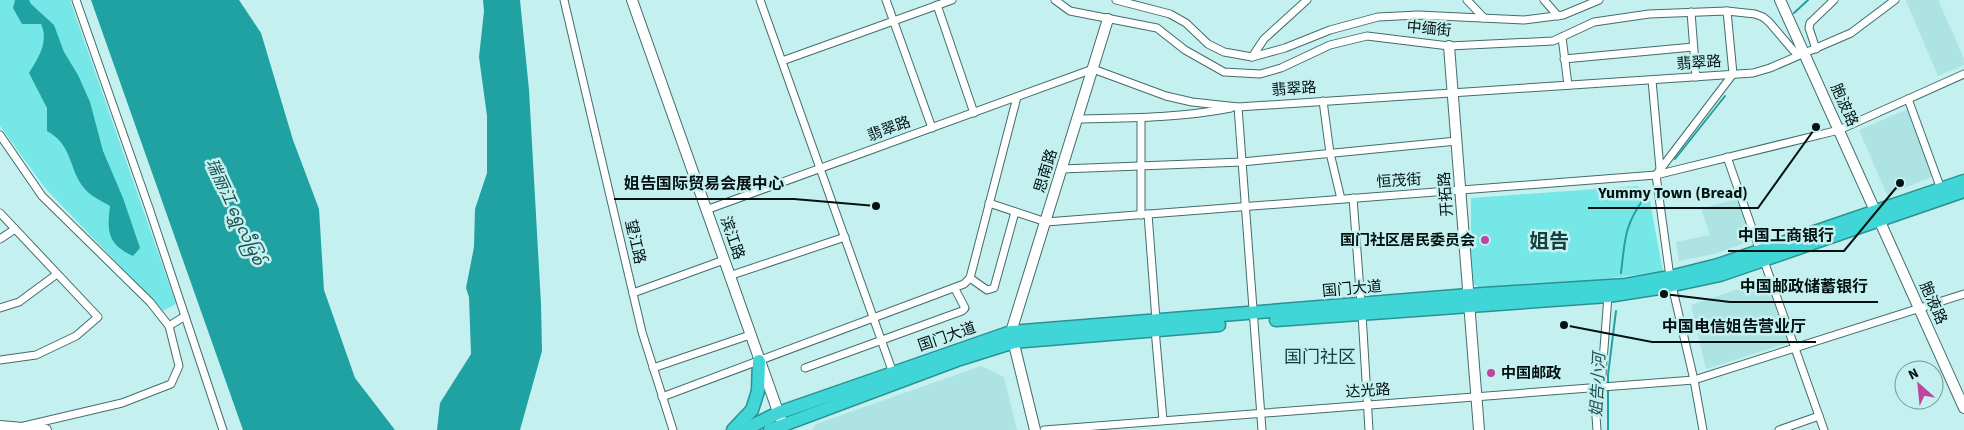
<svg xmlns="http://www.w3.org/2000/svg" width="1964" height="430" viewBox="0 0 1964 430" font-family="'Source Sans 3','Noto Sans SC','Noto Sans Myanmar',sans-serif">
  <style>
    .built { fill: #aee3e3 }
    .green { fill: #75e7e7 }
    .water { fill: #20a1a2 }
    .lines { fill: none; stroke-linecap: round; stroke-linejoin: round }
    .stream { stroke: #20a1a2; stroke-width: 2 }
    .street-casing { stroke: #446c6c; stroke-width: 9 }
    .secondary-casing { stroke: #446c6c; stroke-width: 12 }
    .highway-casing { stroke: #2b9192; stroke-width: 15 }
    .street { stroke: #fff; stroke-width: 7 }
    .secondary { stroke: #fff; stroke-width: 10 }
    .highway { stroke: #40d6d7; stroke-width: 12 }
    .poi-dot { fill: #bc469d; stroke: #c4f0ef; stroke-width: 2 }
    .labels { text-anchor: middle; dominant-baseline: central; stroke-width: 5; stroke-linejoin: round; paint-order: stroke }
    .street-label { font-size: 15px; fill: #031111; stroke: #c4f0ef }
    .poi-label { font-size: 15px; font-weight: bold; fill: #031111; stroke: #c4f0ef; text-anchor: end }
    .water-label { font-size: 16px; font-style: italic; fill: #1b4e4e; stroke: #c4f0ef }
    .quarter-label { font-size: 18px; fill: #163f3f; stroke: #c4f0ef }
    .district-label { font-size: 20px; font-weight: bold; fill: #163f3f; stroke: #c4f0ef }
    .leader { fill: none; stroke: #031111; stroke-width: 2 }
    .callout-dot { fill: #031111; stroke: #c4f0ef; stroke-width: 2 }
    .callout-label { font-size: 16px; text-anchor: middle; font-weight: bold; fill: #031111; stroke: #c4f0ef; stroke-width: 5; stroke-linejoin: round; paint-order: stroke }
  </style>
  <rect width="100%" height="100%" fill="#c4f0ef"/>
  <g class="built">
    <path d="M1907,0H1938L1964,59V65L1938,76L1906,1Z"/>
    <path d="M1908,109L1934,176L1887,195L1859,130Z"/>
    <path d="M1738,198L1754,240L1714,254L1679,261L1676,242L1710,235L1701,209Z"/>
    <path d="M1765,280L1788,343L1706,369L1691,305Z"/>
    <path d="M981,366L1004,377L1017,430H812L816,424Z"/>
  </g>
  <g class="green">
    <path d="M0,0H70L176,304L163,311L45,188L0,126Z"/>
    <path d="M1637,186L1648,191L1663,272L1488,292L1471,283V198Z"/>
  </g>
  <g class="water">
    <path d="M15,0H29L31,4L54,25L64,52L78,75L90,102L103,151L123,198L140,248L133,256C107,244 107,231 110,206C102,201 90,196 84,188C68,168 73,145 47,131V108L29,73C39,57 49,41 41,24H22L13,8Z"/>
    <path d="M91,0H239L261,33L293,140L319,209L324,290L355,378L395,430H243Z"/>
    <path d="M483,0H520L529,90L541,304L542,351L520,430H437L440,403L471,354L469,297L466,288L474,247L475,209L487,173V116L479,57L484,11Z"/>
  </g>
  <g class="lines">
    <g class="stream">
      <path d="M1794,13L1808,0"/>
      <path d="M1675,159L1725,96"/>
      <path d="M1621,273C1625,240 1624,225 1645,197"/>
      <path d="M1608,430V375L1616,311"/>
    </g>
    <g class="street-casing">
      <g id="street">
        <path d="M76,0L149,208L223,430"/>
        <path d="M564,0L642,332L673,430"/>
        <path d="M760,0L893,373"/>
        <path d="M886,0L932,128"/>
        <path d="M1055,0L1070,11L1157,28L1185,50L1224,72L1260,74L1281,68L1330,45L1367,36L1449,46L1553,41L1594,22L1649,14L1727,11L1755,14L1763,17L1769,22L1792,49L1796,53H1804"/>
        <path d="M1116,0L1170,14L1186,23L1208,44L1224,52L1252,57L1285,48L1330,30L1378,17L1418,15L1524,20L1563,15L1599,0"/>
        <path d="M1467,0L1484,18"/>
        <path d="M1544,0L1558,16"/>
        <path d="M937,5L974,113"/>
        <path d="M1691,12L1696,77"/>
        <path d="M1562,37L1568,85"/>
        <path d="M1816,49L1809,28L1810,23L1834,0"/>
        <path d="M1252,57L1264,39L1307,0"/>
        <path d="M1564,59L1693,47"/>
        <path d="M782,61L952,0"/>
        <path d="M1652,80L1660,169"/>
        <path d="M1908,99L1941,189"/>
        <path d="M1323,101L1330,153L1341,199"/>
        <path d="M1238,107L1262,430"/>
        <path d="M1141,118V215"/>
        <path d="M1077,119C1129,118 1180,118 1231,108"/>
        <path d="M0,135L42,196L150,302L169,326L179,366L171,384L122,403L24,426"/>
        <path d="M1727,157L1760,251"/>
        <path d="M1062,169L1242,162L1457,141"/>
        <path d="M1353,198L1361,304"/>
        <path d="M989,203L1046,222L1656,175L1839,130L1964,74"/>
        <path d="M706,210L1093,69L1166,96L1192,102L1238,107L1753,73L1770,68L1851,33L1895,0"/>
        <path d="M0,213L98,317L76,336L36,355L0,360"/>
        <path d="M1148,214L1156,320"/>
        <path d="M0,239L15,229"/>
        <path d="M1764,261L1824,430"/>
        <path d="M729,276L845,237"/>
        <path d="M970,278L987,290L994,288L1015,212"/>
        <path d="M633,293L724,260"/>
        <path d="M0,308L19,302L57,274"/>
        <path d="M1362,314L1369,430"/>
        <path d="M169,326L185,316"/>
        <path d="M1155,329L1163,420"/>
        <path d="M653,368L750,335"/>
        <path d="M805,368L962,311L965,308L955,289"/>
        <path d="M1601,387L1608,296"/>
        <path d="M1594,388L1597,430"/>
        <path d="M662,397L964,284L970,278L1017,97"/>
        <path d="M1044,430L1694,380L1964,294"/>
        <path d="M1703,430L1694,380L1670,277L1656,175L1733,74L1727,11"/>
        <path d="M1779,430L1819,416"/>
      </g>
    </g>
    <g class="secondary-casing">
      <g id="secondary">
        <path d="M632,0L781,420"/>
        <path d="M1780,0L1964,408"/>
        <path d="M1449,46L1479,430"/>
        <path d="M0,426L46,430"/>
        <path d="M1035,430L1011,332L1108,19"/>
      </g>
    </g>
    <g class="highway-casing">
      <g id="highway">
        <path d="M1276,320L1608,296L1659,288L1720,275L1964,191"/>
        <path d="M733,430L752,410L758,391L759,361"/>
        <path d="M744,430L778,413L1011,332L1469,295L1626,285L1670,277L1718,265L1964,181"/>
        <path d="M770,430L960,359L1014,342L1219,325"/>
      </g>
    </g>
    <use href="#street" class="street"/>
    <use href="#secondary" class="secondary"/>
    <use href="#highway" class="highway"/>
  </g>
  <g class="poi-dot">
    <circle cx="1485" cy="240" r="5"/>
    <circle cx="1491" cy="373" r="5"/>
  </g>
  <g class="labels">
    <g class="street-label">
      <text transform="translate(1429 29) rotate(5)">中缅街</text>
      <text transform="translate(1699 63) rotate(-4)">翡翠路</text>
      <text transform="translate(1294 89) rotate(-4)">翡翠路</text>
      <text transform="translate(1844 105) rotate(66)">胞波路</text>
      <text transform="translate(889 129) rotate(-20)">翡翠路</text>
      <text transform="translate(1046 171) rotate(-73)">思南路</text>
      <text transform="translate(1399 181) rotate(-4)">恒茂街</text>
      <text transform="translate(1446 194) rotate(-94)">开拓路</text>
      <text transform="translate(732 238) rotate(71)">滨江路</text>
      <text transform="translate(635 242) rotate(77)">望江路</text>
      <text transform="translate(1352 289) rotate(-5)">国门大道</text>
      <text transform="translate(1933 303) rotate(66)">胞液路</text>
      <text transform="translate(947 337) rotate(-19)">国门大道</text>
      <text transform="translate(1368 391) rotate(-4)">达光路</text>
    </g>
    <g class="poi-label">
      <text x="1475" y="240">国门社区居民委员会</text>
      <text x="1501" y="373" text-anchor="start">中国邮政</text>
    </g>
    <g class="water-label">
      <text transform="translate(235 212) rotate(65)">瑞丽江 ရွှေလီမြစ်</text>
      <text transform="translate(1598 385) rotate(-87)">姐告小河</text>
    </g>
    <g class="quarter-label">
      <text x="1320" y="357">国门社区</text>
    </g>
    <g class="district-label">
      <text x="1549" y="242">姐告</text>
    </g>
  </g>
  <path class="leader" d="M876 206L794 199H614M1816 127L1758 208H1588M1900 183L1844 251H1728M1664 294L1730 302H1878M1564 325L1652 342H1816"/>
  <g class="callout-dot">
    <circle cx="876" cy="206" r="5"/>
    <circle cx="1816" cy="127" r="5"/>
    <circle cx="1900" cy="183" r="5"/>
    <circle cx="1664" cy="294" r="5"/>
    <circle cx="1564" cy="325" r="5"/>
  </g>
  <g class="callout-label">
    <text x="704" y="189">姐告国际贸易会展中心</text>
    <text x="1673" y="198">Yummy Town (Bread)</text>
    <text x="1786" y="241">中国工商银行</text>
    <text x="1804" y="292">中国邮政储蓄银行</text>
    <text x="1734" y="332">中国电信姐告营业厅</text>
  </g>
  <g transform="translate(1919 385) rotate(333)"><circle r="24" fill="#c4f0ef" stroke="#779796"/>
  <path d="M0-4L9 19L0 12L-9 19Z" fill="#bc469d"/>
  <text y="-8" font-size="14" font-weight="bold" text-anchor="middle" fill="#031111">N</text>
  </g>
</svg>
